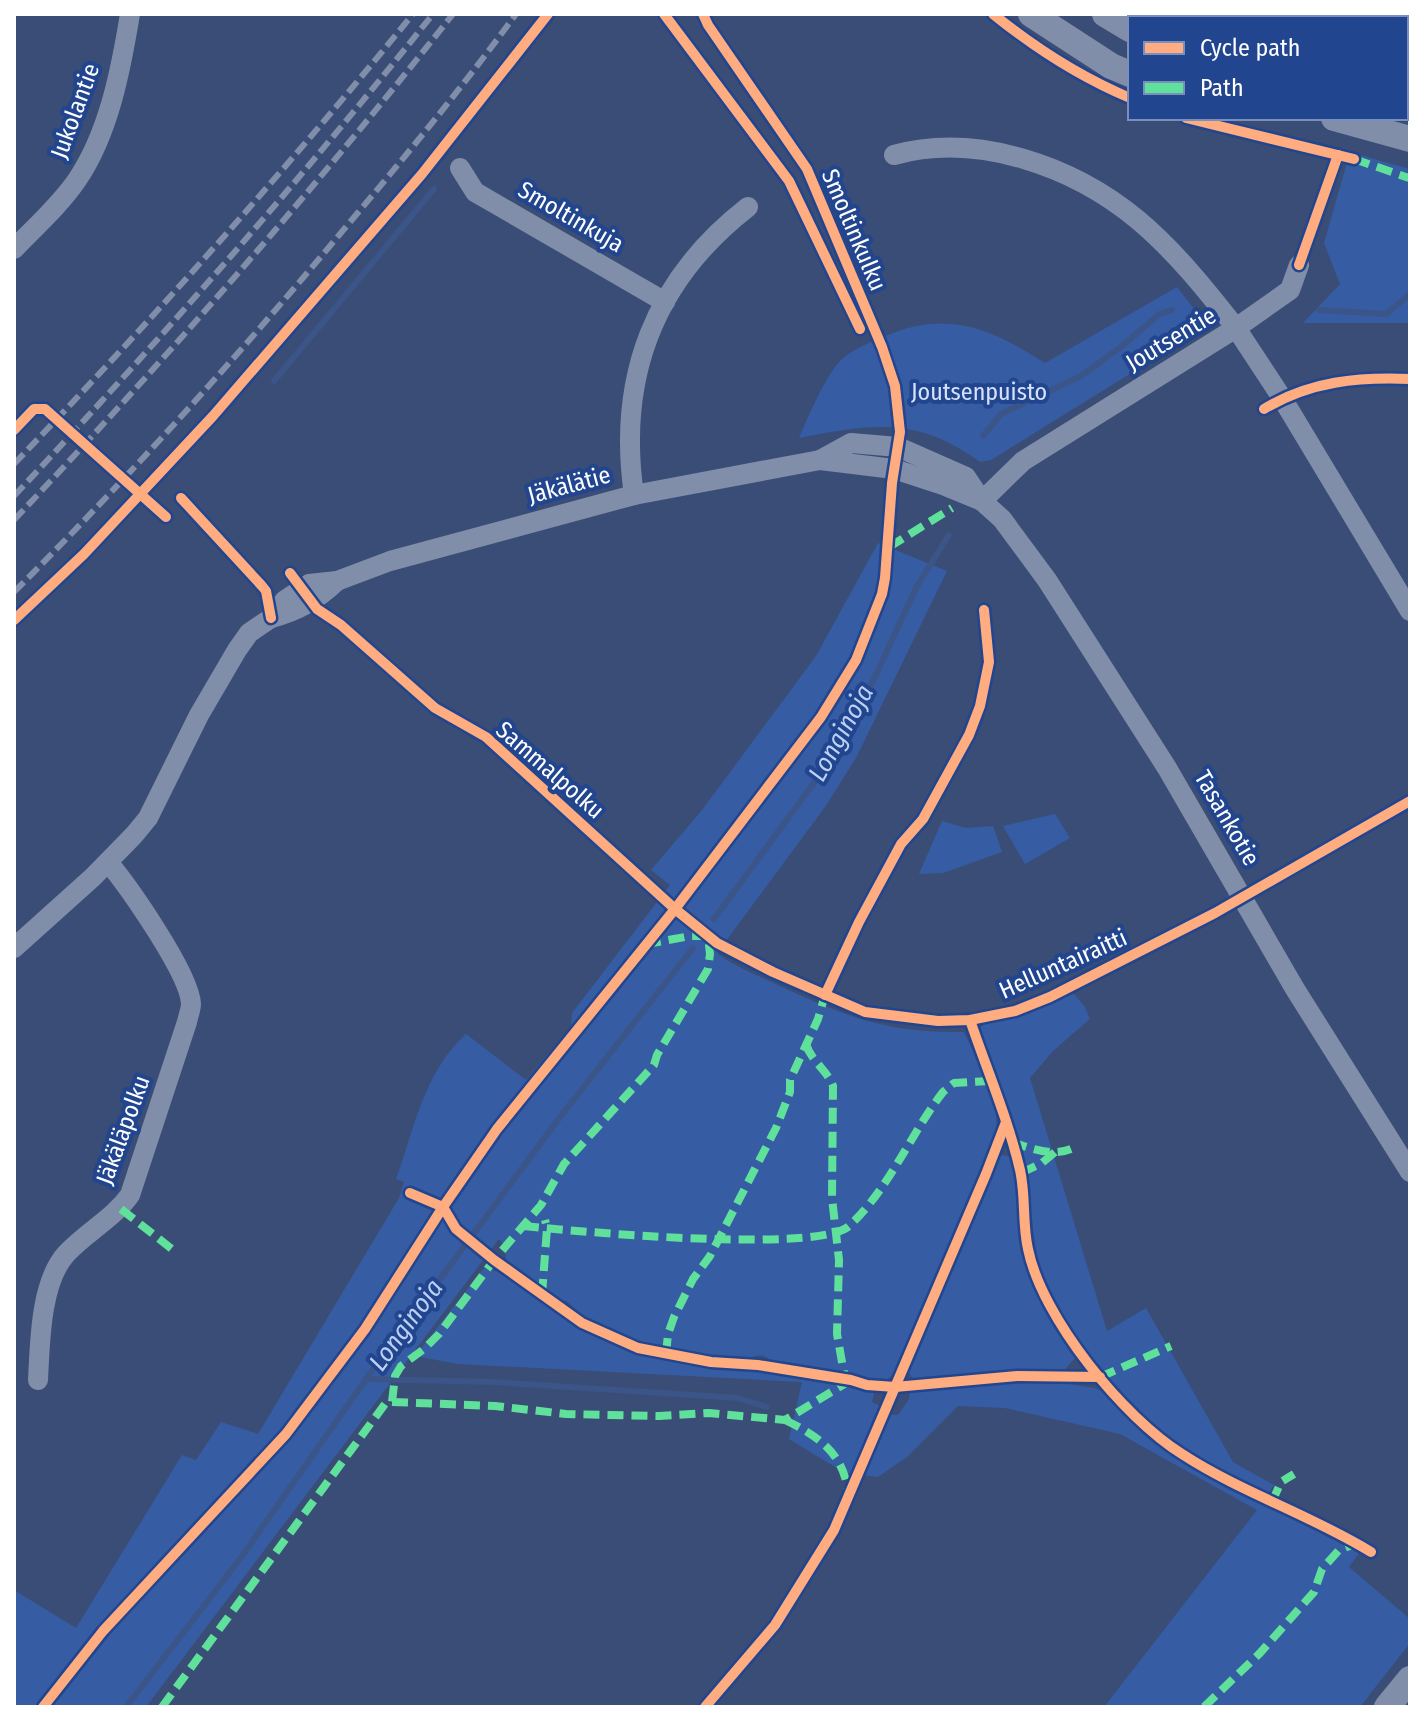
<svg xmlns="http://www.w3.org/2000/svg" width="1424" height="1721" viewBox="0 0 1424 1721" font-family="'Fira Sans Condensed',sans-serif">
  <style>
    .green { fill: #365ca4 }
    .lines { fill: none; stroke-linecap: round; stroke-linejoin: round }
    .stream { stroke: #3b5588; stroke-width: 6 }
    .minor { stroke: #818ea9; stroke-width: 20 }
    .major { stroke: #818ea9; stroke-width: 26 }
    .rail { stroke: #818ea9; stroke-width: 6; stroke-dasharray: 14 6; stroke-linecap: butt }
    .quiet { stroke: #60e19b; stroke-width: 8; stroke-dasharray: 16 8; stroke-linecap: butt }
    .cycleway-casing { stroke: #21458e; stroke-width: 15 }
    .cycleway { stroke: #ffac80; stroke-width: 10 }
    .labels { text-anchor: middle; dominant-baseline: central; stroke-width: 8; stroke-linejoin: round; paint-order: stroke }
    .street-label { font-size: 24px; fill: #fff; stroke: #21458e }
    .park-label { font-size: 24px; fill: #d5e2f9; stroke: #21458e }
    .water-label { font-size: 26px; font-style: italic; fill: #bcd0f3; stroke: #21458e }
  </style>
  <rect width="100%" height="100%" fill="#3a4d76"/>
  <g class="green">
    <path d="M1350,152L1410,169V323H1303L1340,284L1324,243Z"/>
    <path d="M1177,287L1200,317L1196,333L991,460L980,462C917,416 872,424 799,438C808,417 825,377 840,361C851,350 868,343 883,337C947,309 990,328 1045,363Z"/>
    <path d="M878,543L947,571L856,758L825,807L717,953C735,967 757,975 778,985C846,1017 887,1033 964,1032C978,1064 1003,1102 995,1137L935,1286L894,1374L886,1380L877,1381L772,1363C764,1350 756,1357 744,1359C739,1360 731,1358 726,1358C683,1353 622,1347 587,1321C580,1315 575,1307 565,1300L562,1302L508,1266L503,1244L499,1239L146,1707H14V1590L76,1628L182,1455L196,1460L221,1422L258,1434L399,1198L404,1182L396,1179C415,1127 424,1072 466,1034L526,1080L571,1026L572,1013L670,885L651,870L702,810L816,656Z"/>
    <path d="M1055,814L1070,838L1025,864L1003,826Z"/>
    <path d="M942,821L966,828L993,826L1002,852L943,873L919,874Z"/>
    <path d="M1069,994H1074L1085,1007L1090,1019L1053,1051L1030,1078L1107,1331L1146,1308L1233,1462L1274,1485L1268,1494C1241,1481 1211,1470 1186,1453C1142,1422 1065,1337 1046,1287C1031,1248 1033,1207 1024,1167C1015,1124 995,1081 979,1040L980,1028L984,1024L1018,1016Z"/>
    <path d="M1003,1155L1011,1157L1016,1167L1025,1259L1042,1302L1078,1355L1066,1368L1067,1374L1028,1372L915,1381L907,1370L928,1326L997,1157Z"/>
    <path d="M484,1268L502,1273L597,1336L623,1348L669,1361L808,1377L874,1393L872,1402L881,1406L854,1474L845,1473L789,1439L802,1382L458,1364L415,1356Z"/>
    <path d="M1057,1382L1094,1388L1104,1392L1147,1435L1183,1461L1359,1553L1349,1567L1410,1619V1643L1360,1707H1104L1257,1510L1120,1434L1005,1408L958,1406L907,1457L878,1477L863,1475L890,1415H898L909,1399L910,1391L988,1384Z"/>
  </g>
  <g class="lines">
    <g class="stream">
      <path d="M1319,310L1386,314L1410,294"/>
      <path d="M274,381L434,189"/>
      <path d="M983,436L1001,414L1081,376L1126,343L1159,314L1172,310"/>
      <path d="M714,919L819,776L874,679L917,586L949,535"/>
      <path d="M366,1379L494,1382L738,1398L767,1407"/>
      <path d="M126,1707L240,1559L366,1379L560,1117L693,948"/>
    </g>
    <g class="minor">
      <path d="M1195,18L1196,14"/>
      <path d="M894,155C977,132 1073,166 1138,220C1175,251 1207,291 1236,328L1290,290L1299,265"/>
      <path d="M460,168L475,192L665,302"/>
      <path d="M14,249C35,227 60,205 77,180C109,133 121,69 130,14"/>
      <path d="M820,460L851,443L898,447L966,477L982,501L1002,519L1047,580L1167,768L1295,989L1410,1172"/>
      <path d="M634,495C617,378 654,280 748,207"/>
      <path d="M982,501L1023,461L1236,328L1282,398L1410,611"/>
      <path d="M271,618C298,611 317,600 337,581"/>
      <path d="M14,948L93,877L134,835L148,818L199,715L237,650L249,633L271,618L285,600L309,584L337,581L390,561L634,495L820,460L894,469L943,485L982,501"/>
      <path d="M38,1380C40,1344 40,1283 66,1254C86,1232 113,1219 130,1195L187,1022C188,1017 191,1009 191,1004C190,974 128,886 108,862"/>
    </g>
    <g class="major">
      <path d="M1031,14L1111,66L1130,74"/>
      <path d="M1105,14L1130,29"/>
      <path d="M1334,118L1410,139"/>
      <path d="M1387,1707L1410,1679"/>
    </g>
    <g class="rail">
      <path d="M14,464C153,319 286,170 413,14"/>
      <path d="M14,496C160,340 300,181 433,14"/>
      <path d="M14,520C168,357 314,190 453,14"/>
      <path d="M14,592C130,476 240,354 345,228C404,158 462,88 516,14"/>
    </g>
    <g class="quiet">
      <path d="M1354,159L1409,178"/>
      <path d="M889,547L952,508"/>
      <path d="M806,1044C811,1061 827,1070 833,1086L832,1198L839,1260L837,1334L845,1379"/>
      <path d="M1011,1142C1031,1148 1051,1157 1071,1149"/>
      <path d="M1021,1173L1042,1163L1055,1152"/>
      <path d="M121,1209L177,1253"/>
      <path d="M523,1226C573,1231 818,1254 849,1226C889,1189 910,1135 943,1092L954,1083L991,1081"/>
      <path d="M542,1295L547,1228L545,1220"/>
      <path d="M666,1354L668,1334L674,1317L693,1279L710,1256L776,1128L790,1092V1080L818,1019L825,995"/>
      <path d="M1100,1377L1171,1346"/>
      <path d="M392,1402L495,1406L566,1414L659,1416L709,1413L785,1420L851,1380"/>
      <path d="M785,1420C818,1436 843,1453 848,1491"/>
      <path d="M1272,1502L1281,1482L1294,1474"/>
      <path d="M162,1707L385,1404L392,1402L395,1376L401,1366L424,1349L439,1334L494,1260L541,1205L564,1164L654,1065L657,1055L708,969L710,954L708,936H690L647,944"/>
      <path d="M1204,1707L1260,1653L1314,1592L1322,1569L1339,1550L1357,1543"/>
    </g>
    <g class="cycleway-casing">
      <g id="cycleway">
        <path d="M664,14L789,181L860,329"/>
        <path d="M993,14C1035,48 1080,77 1130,98"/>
        <path d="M1186,118L1354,159"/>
        <path d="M1299,265L1338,155"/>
        <path d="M1264,409C1310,381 1358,377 1410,379"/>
        <path d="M14,430L34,409H45L166,517"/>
        <path d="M181,498L262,586L266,591L271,618"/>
        <path d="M290,573L317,609L341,625L435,708L486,737L675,909L717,943L773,972L865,1012L938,1021L970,1020L1015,1011L1050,997L1215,913L1410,801"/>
        <path d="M14,620L84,554L213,416L422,174L548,14"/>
        <path d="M825,995L859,922L901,844L923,819L969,735L980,706L989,662L984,610"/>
        <path d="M970,1020C987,1070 1008,1119 1020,1170C1026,1196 1022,1223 1028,1249C1042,1318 1123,1417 1182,1454C1242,1493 1311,1515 1371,1552"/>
        <path d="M410,1193L443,1207L456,1229L494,1260L582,1323L638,1348L711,1362L758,1365L851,1380L867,1385L895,1387L1017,1376L1100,1377"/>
        <path d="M43,1707L103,1631L286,1434L365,1329L443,1207L497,1129L675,909L821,717L856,660L882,594L885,578L892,483L900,432L895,386L882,347L807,169L708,25L703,14"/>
        <path d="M705,1707L775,1625L834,1530L986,1174L1006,1122"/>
      </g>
    </g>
    <use href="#cycleway" class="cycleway"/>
  </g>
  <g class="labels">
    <g class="street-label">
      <text transform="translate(75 111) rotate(-70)">Jukolantie</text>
      <text transform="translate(571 217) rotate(30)">Smoltinkuja</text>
      <text transform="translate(854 230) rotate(67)">Smoltinkulku</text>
      <text transform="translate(1171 339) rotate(-31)">Joutsentie</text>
      <text transform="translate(569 485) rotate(-15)">Jäkälätie</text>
      <text transform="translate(550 770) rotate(41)">Sammalpolku</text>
      <text transform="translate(1227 818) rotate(60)">Tasankotie</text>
      <text transform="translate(1063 964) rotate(-24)">Helluntairaitti</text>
      <text transform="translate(123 1130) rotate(-70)">Jäkäläpolku</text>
    </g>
    <g class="park-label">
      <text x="979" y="392">Joutsenpuisto</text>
    </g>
    <g class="water-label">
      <text transform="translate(841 733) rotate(-61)">Longinoja</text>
      <text transform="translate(406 1325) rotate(-54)">Longinoja</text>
    </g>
  </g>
  <rect width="1424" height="1721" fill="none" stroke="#ffffff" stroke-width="32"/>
  <rect x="1128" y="16" width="280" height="104" fill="#21458e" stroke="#7a8fbb" stroke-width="2"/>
  <rect x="1144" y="42" width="40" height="12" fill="#ffac80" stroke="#7a8fbb" stroke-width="2"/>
  <text x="1200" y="56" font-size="24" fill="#ffffff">Cycle path</text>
  <rect x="1144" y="82" width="40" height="12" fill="#60e19b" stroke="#7a8fbb" stroke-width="2"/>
  <text x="1200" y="96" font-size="24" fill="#ffffff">Path</text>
</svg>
